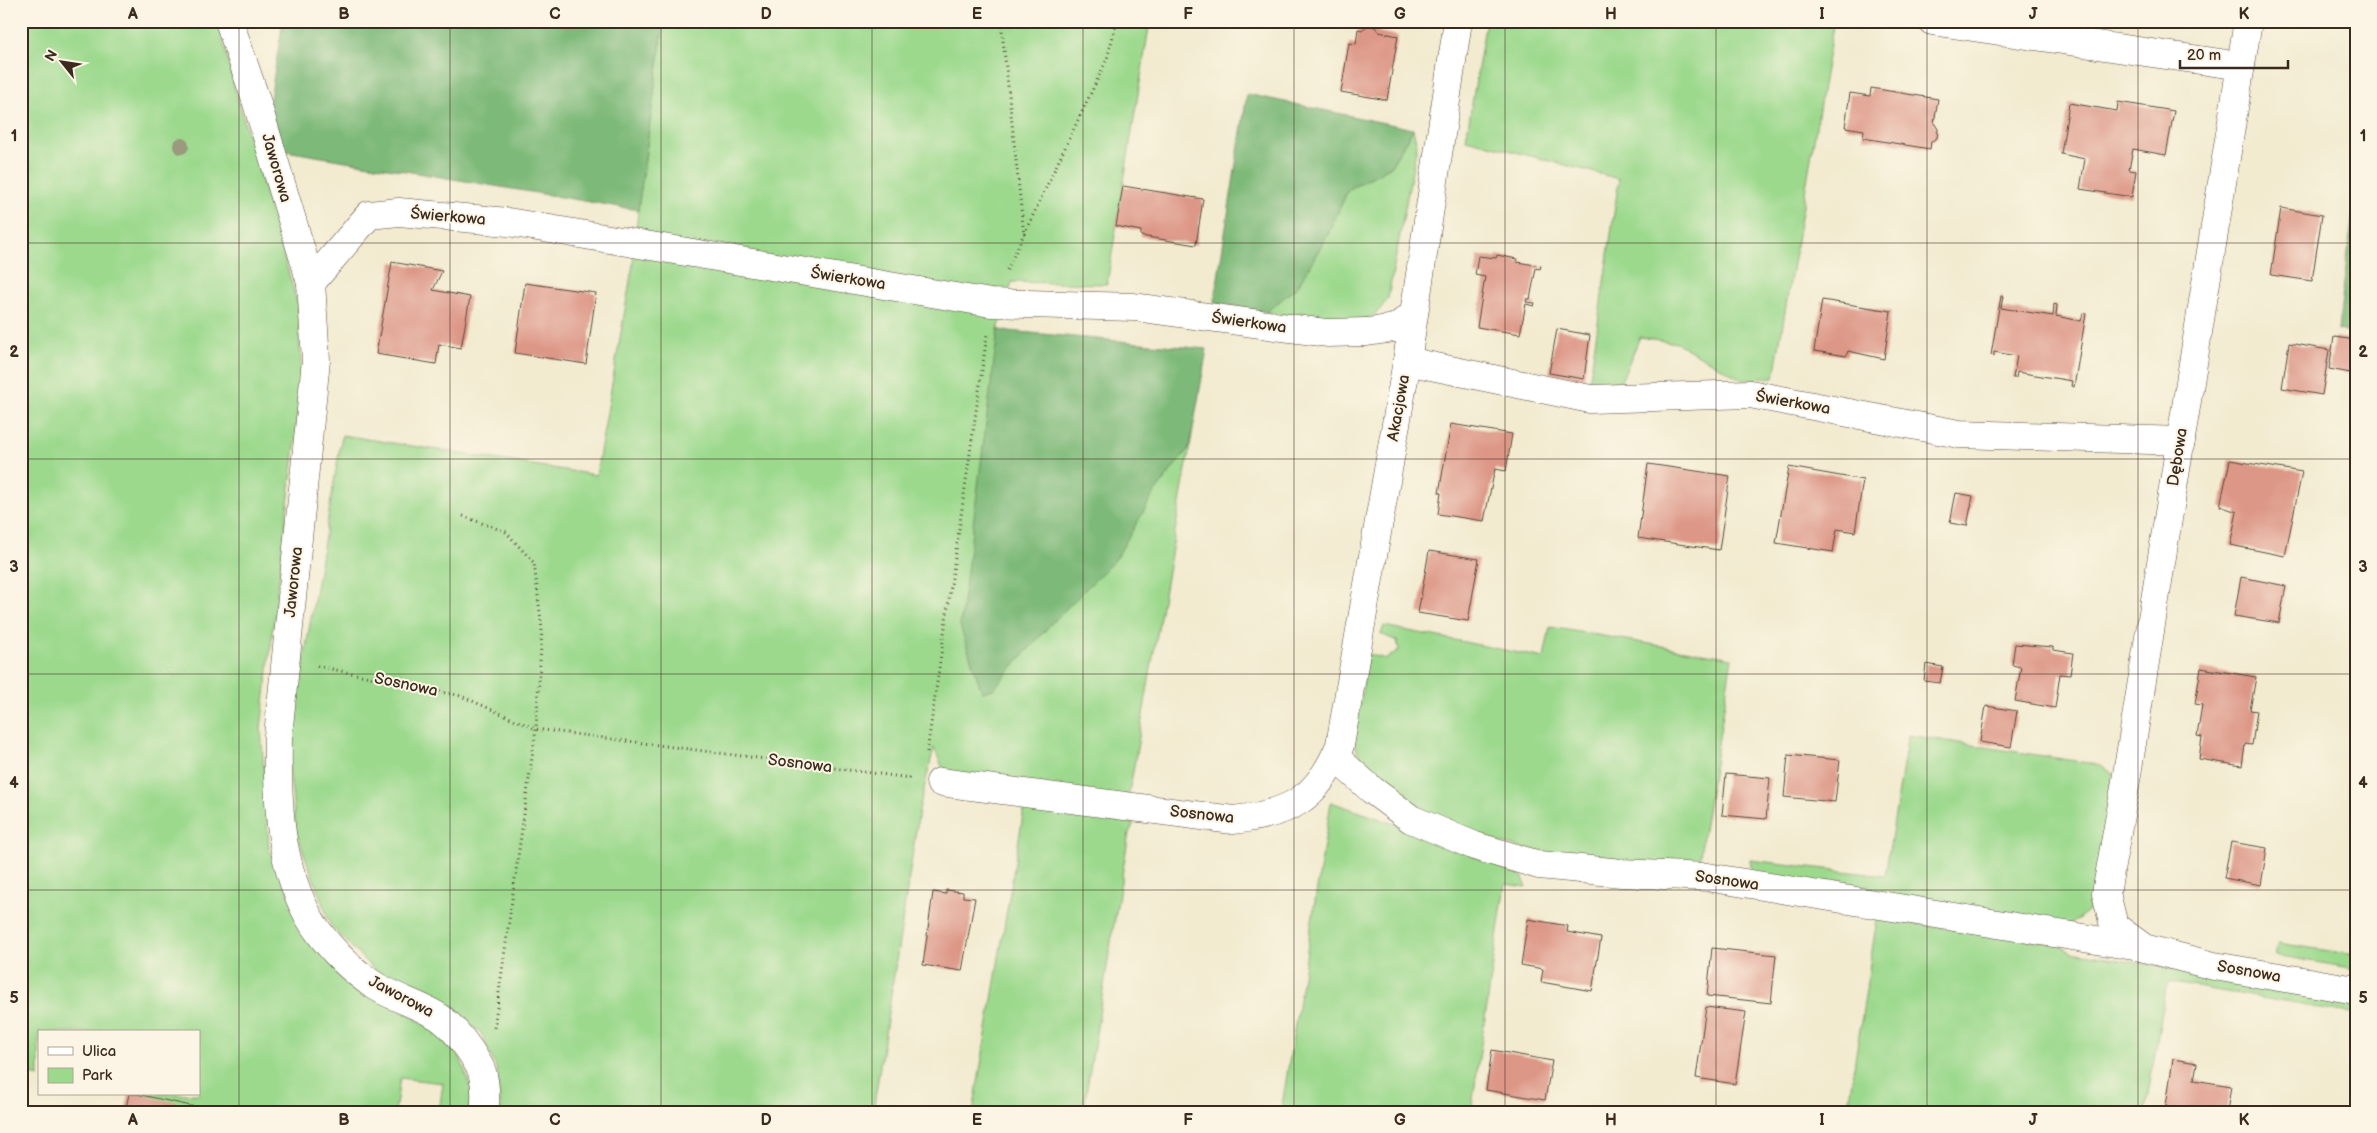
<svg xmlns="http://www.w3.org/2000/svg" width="2377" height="1133" viewBox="0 0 2377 1133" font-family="'Balsamiq Sans',sans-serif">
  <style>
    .green { fill: #9cd98d; stroke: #6c8256 }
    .forest { fill: #7db978; stroke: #5c724b }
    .building { fill: #dd9787 }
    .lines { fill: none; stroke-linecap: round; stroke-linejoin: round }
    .minor-casing { stroke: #564739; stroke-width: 29 }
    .path { stroke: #564739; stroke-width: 3; stroke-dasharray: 1 4; stroke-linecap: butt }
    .minor { stroke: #fff; stroke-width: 28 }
    .tree { fill: #9b997e }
    .grid { fill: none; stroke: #3b2a1e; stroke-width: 1; stroke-opacity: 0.55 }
    .labels { text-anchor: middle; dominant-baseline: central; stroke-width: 4; stroke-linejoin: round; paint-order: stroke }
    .street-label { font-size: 16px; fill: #3b2a1e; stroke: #fcf5e5 }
    .neatline { fill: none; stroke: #3b2a1e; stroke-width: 2 }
    .grid-label { font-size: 16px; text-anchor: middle; font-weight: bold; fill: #3b2a1e }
  </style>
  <rect width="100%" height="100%" fill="#fcf5e5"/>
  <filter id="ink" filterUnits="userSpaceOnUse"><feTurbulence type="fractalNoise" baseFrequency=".02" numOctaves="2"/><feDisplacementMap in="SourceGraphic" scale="10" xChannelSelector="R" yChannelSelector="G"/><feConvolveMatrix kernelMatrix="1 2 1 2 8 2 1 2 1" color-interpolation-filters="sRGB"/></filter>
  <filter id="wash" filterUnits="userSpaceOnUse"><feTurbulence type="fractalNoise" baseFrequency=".0096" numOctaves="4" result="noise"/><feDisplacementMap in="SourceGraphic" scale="20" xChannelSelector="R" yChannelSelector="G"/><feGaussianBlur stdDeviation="1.12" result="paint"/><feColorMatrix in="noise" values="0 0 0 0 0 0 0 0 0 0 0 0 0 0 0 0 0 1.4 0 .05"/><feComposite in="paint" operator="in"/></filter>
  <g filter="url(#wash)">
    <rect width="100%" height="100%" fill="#f2ebd0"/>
    <g class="green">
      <path d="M21,21H218L236,93L298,305L302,387L261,728L269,849L302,923L378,994L431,1029L460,1057L471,1089L470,1112H439L443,1083L400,1078L395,1112H220L130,1094H199V1032H39V1077L21,1073Z"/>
      <path d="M664,21H1150L1107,284L1012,282L998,330L982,692L993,689L1048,627L1190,446L1128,800L944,771L934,748L920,805L873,1112H501L497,1070L480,1031L376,972L331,926L296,832L288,754L342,435L596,475L633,264L638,210Z"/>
      <path d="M1486,21H1834L1774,377L1743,380L1677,343L1640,337L1621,381L1589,385L1619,179L1466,139Z"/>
      <path d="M1413,129L1417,145L1388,298C1382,307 1377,315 1367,319C1348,326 1287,315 1266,312L1297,286L1327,236L1348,190L1391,166Z"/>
      <path d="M1384,626L1544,658L1550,627L1732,658L1698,867L1566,859L1501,843L1429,817L1364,768L1354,742L1368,654L1386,659L1399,650L1397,641L1381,634Z"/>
      <path d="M1908,735L2101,765L2113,774L2095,895L2087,912L2067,927L1752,874L1750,860L1885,876Z"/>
      <path d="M1331,802L1389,822L1522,876L1527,887L1505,884L1471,1112H1281Z"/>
      <path d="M1024,809L1134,823L1129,833L1083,1112H973Z"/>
      <path d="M1877,919L2056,943L2071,952L2356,998V1014L2167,982L2145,1112H1847Z"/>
      <path d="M2278,943L2356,955V969L2275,955Z"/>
    </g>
    <g class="forest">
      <path d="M283,21H664L638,210L262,147Z"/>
      <path d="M1247,94L1413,129L1391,166L1348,190L1327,236L1297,287L1266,312L1214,303Z"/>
      <path d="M2356,190V333L2338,330Z"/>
      <path d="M998,330L1207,349L1190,446L1155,492L1115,560L1048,627L993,689L982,692L960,626Z"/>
    </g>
    <g id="blocks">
      <g class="building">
        <path d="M1368,25L1375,27L1379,32L1398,36L1387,100L1341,92L1349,43L1356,44L1358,29L1362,30Z"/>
        <path d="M1871,88L1938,99L1934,123L1938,129L1937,138L1931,142L1930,149L1863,138L1864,130L1845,127L1850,93L1870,96Z"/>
        <path d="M2118,102L2174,111L2166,155L2133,149L2129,170L2136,171L2132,197L2080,189L2085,159L2061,154L2069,103L2117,111Z"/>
        <path d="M1123,186L1203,199L1196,245L1141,236V231L1116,226Z"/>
        <path d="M2281,208L2322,215L2312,281L2271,275Z"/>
        <path d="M1497,255L1517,259V262L1541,266L1540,269L1536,268L1530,299H1527L1526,302L1535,303L1534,306L1526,304L1520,334L1477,327L1485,277L1475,275L1478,256L1496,258Z"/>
        <path d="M392,262L442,271L433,290L470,297L461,348L439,344L436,364L376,354Z"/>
        <path d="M525,283L596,293L586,364L515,353Z"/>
        <path d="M2001,296H2003L2001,308L2053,316L2054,304L2057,305L2056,316L2081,321L2083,313L2086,314L2074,387L2071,386L2072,381L2017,372L2016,378H2013L2017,356L1994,352V356L1991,355Z"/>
        <path d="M1822,300L1891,311L1884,359L1848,351L1846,356L1814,351Z"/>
        <path d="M1557,329L1590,335L1584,379L1549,373Z"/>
        <path d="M2334,337L2356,340V374L2329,369Z"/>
        <path d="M2289,343L2329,350L2322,395L2282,388Z"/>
        <path d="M1451,424L1512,434L1506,471L1495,469L1484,521L1438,514L1441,493H1439Z"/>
        <path d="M2230,460L2302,472L2285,556L2230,545L2237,512L2220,506Z"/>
        <path d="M1648,464L1730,476L1719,550L1638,538Z"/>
        <path d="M1789,467L1863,480L1855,532L1837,529L1833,552L1776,543Z"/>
        <path d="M1956,493L1973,496L1967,526L1950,523Z"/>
        <path d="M1429,551L1479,559L1468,621L1418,613Z"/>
        <path d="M2241,577L2286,586L2279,623L2234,616Z"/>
        <path d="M2015,644L2053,647V650L2073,653L2070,675L2060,674L2055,708L2015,701L2021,667L2012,665Z"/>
        <path d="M1926,664L1943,667L1940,683L1924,681Z"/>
        <path d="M2201,668L2256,677L2250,710L2257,711L2252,745L2245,744L2242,766L2199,759L2202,737L2197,736L2202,705L2195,704Z"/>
        <path d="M1986,706L2017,711L2011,747L1980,742Z"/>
        <path d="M1788,755L1840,760L1835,802L1784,797Z"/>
        <path d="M1726,774L1770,778L1766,819L1722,815Z"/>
        <path d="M2231,842L2267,848L2261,885L2224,878Z"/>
        <path d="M946,890L963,892V897L975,898L962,971L923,965L933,892L946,894Z"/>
        <path d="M1528,919L1568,926L1567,932L1601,938L1592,991L1541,982L1543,969L1521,965Z"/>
        <path d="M1712,948L1776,955L1771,1003L1707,996Z"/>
        <path d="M1706,1007L1746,1012L1735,1084L1696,1078Z"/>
        <path d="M1492,1050L1552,1061L1545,1100L1486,1090Z"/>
        <path d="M2173,1059L2197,1063L2194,1080L2231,1086L2227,1112H2165Z"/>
        <path d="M129,1094H137L218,1112H125Z"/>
      </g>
    </g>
  </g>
  <g filter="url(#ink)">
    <use href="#blocks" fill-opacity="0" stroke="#564739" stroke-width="1"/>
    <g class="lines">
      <g class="minor-casing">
        <g id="minor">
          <path d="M229,21L256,100L311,283L316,360L278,736C277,801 278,867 313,924C327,945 348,967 368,981C389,997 417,1003 439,1017C455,1028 471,1050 480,1067C486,1079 486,1099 484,1112"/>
          <path d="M1932,21L2241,66"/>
          <path d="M2248,21L2124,793L2106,893L2114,926L2144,948L2214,966L2356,990"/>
          <path d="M311,283L369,215L399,212L508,222L991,303L1134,307L1327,333L1367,332L1395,328L1413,315"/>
          <path d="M1407,361L1590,399L1750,394L1959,434L2181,441"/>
          <path d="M1335,757L1372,790L1411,819L1475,846L1539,865L1622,873L1707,877L2140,947"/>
          <path d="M940,782L1233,820C1290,814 1318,799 1340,745L1407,361L1458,21"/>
        </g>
      </g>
      <g class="path">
        <path d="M1001,21L1024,235"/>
        <path d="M1007,270L1107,59L1117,21"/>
        <path d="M463,516L506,532L534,563L542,629L536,729L494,1028"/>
        <path d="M317,666L461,696L536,729L910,778"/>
        <path d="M927,752L987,335"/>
      </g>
      <use href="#minor" class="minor"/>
    </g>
    <circle class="tree" cx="181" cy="146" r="8"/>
  </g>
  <path class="grid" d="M239,21V1112M450,21V1112M661,21V1112M872,21V1112M1083,21V1112M1294,21V1112M1505,21V1112M1716,21V1112M1927,21V1112M2138,21V1112M21,243H2356M21,459H2356M21,674H2356M21,890H2356"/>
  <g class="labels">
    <g class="street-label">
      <text transform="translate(276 168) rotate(74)">Jaworowa</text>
      <text transform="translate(448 217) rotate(5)">Świerkowa</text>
      <text transform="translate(848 279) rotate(9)">Świerkowa</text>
      <text transform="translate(1249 323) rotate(8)">Świerkowa</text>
      <text transform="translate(1793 403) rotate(10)">Świerkowa</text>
      <text transform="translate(1399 408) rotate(-80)">Akacjowa</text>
      <text transform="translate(2178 457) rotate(-81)">Dębowa</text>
      <text transform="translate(294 582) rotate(-84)">Jaworowa</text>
      <text transform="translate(406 685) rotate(12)">Sosnowa</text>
      <text transform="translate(800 764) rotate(7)">Sosnowa</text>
      <text transform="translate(1202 815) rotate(6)">Sosnowa</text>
      <text transform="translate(1727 881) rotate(8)">Sosnowa</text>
      <text transform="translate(2249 972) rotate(10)">Sosnowa</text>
      <text transform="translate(401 997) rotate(28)">Jaworowa</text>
    </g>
  </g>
  <rect width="2377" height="1133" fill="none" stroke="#fcf5e5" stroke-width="55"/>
  <rect x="38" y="1030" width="162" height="65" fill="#fcf5e5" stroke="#afa495"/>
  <rect x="48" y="1047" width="25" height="8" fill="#ffffff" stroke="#afa495"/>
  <text x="82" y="1056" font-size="15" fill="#3b2a1e">Ulica</text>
  <rect x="48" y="1068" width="25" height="15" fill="#9cd98d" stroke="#afa495"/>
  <text x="82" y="1080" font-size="15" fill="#3b2a1e">Park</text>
  <g transform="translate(62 62) rotate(300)" stroke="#fcf5e5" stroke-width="4" paint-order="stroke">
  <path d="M0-4L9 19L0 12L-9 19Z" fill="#3b2a1e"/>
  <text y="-8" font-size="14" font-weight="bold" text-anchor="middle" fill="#3b2a1e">N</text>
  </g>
  <path d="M2180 60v8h108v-8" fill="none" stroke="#3b2a1e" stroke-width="2.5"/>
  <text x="2187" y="60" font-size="15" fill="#3b2a1e" stroke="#fcf5e5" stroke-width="4" paint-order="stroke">20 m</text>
  <rect x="28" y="28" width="2322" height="1078" class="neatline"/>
  <g class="grid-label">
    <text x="133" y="19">A</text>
    <text x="344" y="19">B</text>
    <text x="555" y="19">C</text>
    <text x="766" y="19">D</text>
    <text x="977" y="19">E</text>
    <text x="1188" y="19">F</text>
    <text x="1400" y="19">G</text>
    <text x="1611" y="19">H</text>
    <text x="1822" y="19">I</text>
    <text x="2033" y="19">J</text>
    <text x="2244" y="19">K</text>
    <text x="14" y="141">1</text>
    <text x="2363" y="141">1</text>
    <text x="14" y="357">2</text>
    <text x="2363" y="357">2</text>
    <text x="14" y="572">3</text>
    <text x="2363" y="572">3</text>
    <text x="14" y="788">4</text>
    <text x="2363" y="788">4</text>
    <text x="14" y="1003">5</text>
    <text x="2363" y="1003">5</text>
    <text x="133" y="1125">A</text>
    <text x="344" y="1125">B</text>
    <text x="555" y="1125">C</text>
    <text x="766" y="1125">D</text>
    <text x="977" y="1125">E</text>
    <text x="1188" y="1125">F</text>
    <text x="1400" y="1125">G</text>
    <text x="1611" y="1125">H</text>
    <text x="1822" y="1125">I</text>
    <text x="2033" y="1125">J</text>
    <text x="2244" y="1125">K</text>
  </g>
</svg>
